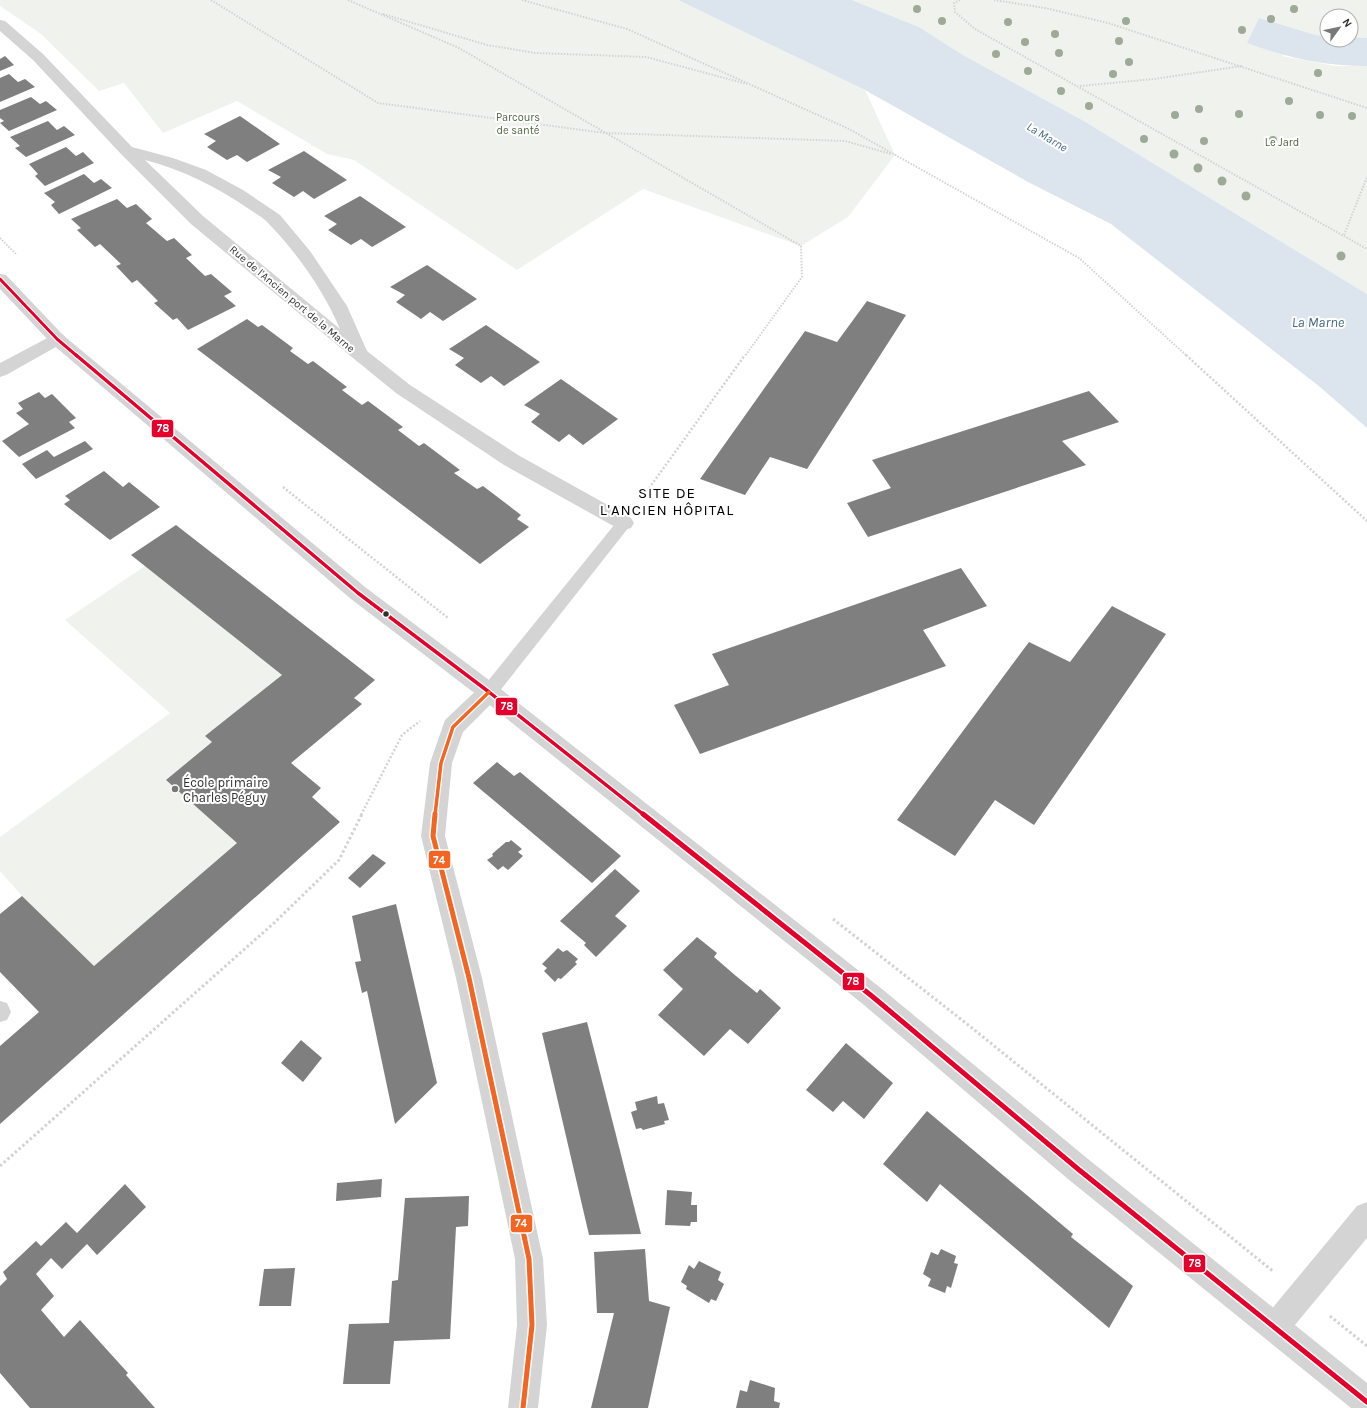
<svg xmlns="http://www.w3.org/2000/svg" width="1367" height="1408" viewBox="0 0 1367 1408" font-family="Karla,sans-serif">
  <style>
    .green { fill: #f0f3ed }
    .water { fill: #dce5ee }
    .building { fill: #7f7f7f }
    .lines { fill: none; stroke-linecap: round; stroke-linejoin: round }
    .path-far2 { stroke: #d3d3d3; stroke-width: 2; stroke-dasharray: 1.5 1.5; stroke-linecap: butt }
    .path-far1 { stroke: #d3d3d3; stroke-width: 2.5; stroke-dasharray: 2 2; stroke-linecap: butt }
    .path { stroke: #d3d3d3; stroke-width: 3; stroke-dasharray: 2.5 2.5; stroke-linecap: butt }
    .service { fill: #d4d4d4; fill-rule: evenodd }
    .minor { fill: #d4d4d4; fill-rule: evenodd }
    .tertiary { fill: #d4d4d4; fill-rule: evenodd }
    .bus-1-far2-casing { stroke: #fff; stroke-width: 5 }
    .bus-1-far1-casing { stroke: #fff; stroke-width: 6 }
    .bus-1-casing { stroke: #fff; stroke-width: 8 }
    .bus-2-far1-casing { stroke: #fff; stroke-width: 6 }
    .bus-2-casing { stroke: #fff; stroke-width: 8 }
    .bus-1-far2 { stroke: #e4002b; stroke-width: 3 }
    .bus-1-far1 { stroke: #e4002b; stroke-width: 3.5 }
    .bus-1 { stroke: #e4002b; stroke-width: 5 }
    .bus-2-far1 { stroke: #f26522; stroke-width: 3.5 }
    .bus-2 { stroke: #f26522; stroke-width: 5 }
    .tree { fill: #9eaa97 }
    .bus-dot { fill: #2f2f2f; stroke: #fff; stroke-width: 1.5 }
    .poi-dot { fill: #787878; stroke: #fff; stroke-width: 1.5 }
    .labels { text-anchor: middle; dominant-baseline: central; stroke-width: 4; stroke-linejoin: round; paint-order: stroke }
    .far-park-label { font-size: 11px; fill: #4e6542; stroke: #fff }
    .far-street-label { font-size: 11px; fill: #2f2f2f; stroke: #fff }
    .far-water-label { font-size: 12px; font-style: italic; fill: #476786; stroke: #fff }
    .poi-label { font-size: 13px; fill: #2f2f2f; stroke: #fff; text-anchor: start }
    .water-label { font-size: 14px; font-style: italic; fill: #476786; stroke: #fff }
    .quarter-label { font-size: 15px; letter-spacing: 1px; fill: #000; stroke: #fff }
    .line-badge { stroke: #fff; stroke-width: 1.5 }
    .badge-label { font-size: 11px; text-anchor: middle; font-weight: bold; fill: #fff }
  </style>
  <rect width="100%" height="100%" fill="#fff"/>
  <g class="green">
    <path d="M0,0H678L865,90L895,155L848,217L801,246L643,189L517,270L354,160L327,154L237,101L163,133L124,83L99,91L41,34L0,6Z"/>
    <path d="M852,0H1367V38L1351,37V16H1327V36L1315,35L1282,56L1336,66H1367V294L1084,121L963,55L919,27Z"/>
    <path d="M145,566L282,675L205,736L212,742L237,843L94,966L22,896L0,871V837L170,713L65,620Z"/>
  </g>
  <g class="water">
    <path d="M678,0H852L919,27L963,55L1084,121L1367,294V428L1320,387L1111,224L1028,182L865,90Z"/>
    <path d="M1259,18L1315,35L1327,36V40H1351V37L1367,38V66C1322,66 1289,58 1247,43Z"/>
  </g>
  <g class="building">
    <path d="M5,56L14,65L0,71V59Z"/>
    <path d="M9,74L18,82L25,79L35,87L0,102V78Z"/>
    <path d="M31,97L40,104L46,101L57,110L9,131L0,123L4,121L0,118V110Z"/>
    <path d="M240,116L280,144L247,162L237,155L227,160L207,147L216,141L204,134Z"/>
    <path d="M48,121L57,130L64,126L75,135L26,157L15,148L20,146L10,137Z"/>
    <path d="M66,147L76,156L83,152L94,163L45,186L35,176L38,174L29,164Z"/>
    <path d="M304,151L347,180L314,199L303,191L294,197L272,183L281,177L268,170Z"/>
    <path d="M84,174L94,183L101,179L112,188L59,214L51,205L55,202L44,193Z"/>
    <path d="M360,196L406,227L372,247L361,239L351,245L328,230L337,224L324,216Z"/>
    <path d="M117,199L127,208L136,204L152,219L146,223L167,241L174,238L192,255L186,258L205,276L211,274L232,292L224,296L236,306L188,330L177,318L173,320L154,303L158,301L137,280L132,283L116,266L121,264L100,244L95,247L77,230L81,228L71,219Z"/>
    <path d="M427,265L477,299L443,321L430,312L421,319L396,302L405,295L390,287Z"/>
    <path d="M867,301L906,315L807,469L770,457L745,495L700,479L805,331L837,342Z"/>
    <path d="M247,319L258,327L262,325L293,348L290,351L308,364L313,361L347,387L342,390L362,405L368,401L403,427L398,430L419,446L424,443L460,470L454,473L477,489L483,486L521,515L517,519L529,527L480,564L197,349Z"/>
    <path d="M486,325L540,362L504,386L491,376L481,383L455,365L464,358L449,349Z"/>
    <path d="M561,379L618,419L583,445L569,434L559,442L531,422L540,414L524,405Z"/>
    <path d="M1089,391L1119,422L1062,441L1086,465L868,537L847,503L891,488L872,460Z"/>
    <path d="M39,392L45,398L52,394L76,418L69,422L75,428L19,457L2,441L29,424L16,413L23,409L18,403Z"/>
    <path d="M85,441L93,449L36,479L22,464L47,450L54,457Z"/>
    <path d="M104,471L123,487L129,482L160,507L110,540L64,504L70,500L65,496Z"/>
    <path d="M176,525L375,680L354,698L362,704L291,763L321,788L312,797L340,822L0,1124V1046L39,1012L0,972V914L22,896L94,966L237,843L166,780L212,742L205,736L282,675L131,555Z"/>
    <path d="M961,568L987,606L923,630L946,666L700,754L674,705L729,685L712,654Z"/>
    <path d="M1112,606L1166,634L1034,825L995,800L955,856L897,820L1029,642L1070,662Z"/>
    <path d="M497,762L514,776L520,772L621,856L592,883L473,783Z"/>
    <path d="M511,840L522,849L518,852L523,856L508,870L503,866L498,870L487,860L493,856L492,854L506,842H509Z"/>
    <path d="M373,854L386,863L360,888L348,878Z"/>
    <path d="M615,869L640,891L615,916L627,926L596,957L584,945L586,943L560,921Z"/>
    <path d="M396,904L437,1083L395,1124L367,991L362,993L355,962L361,961L352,916Z"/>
    <path d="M697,937L717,953L714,957L736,976L757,993L760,989L781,1008L748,1044L730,1029L704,1056L658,1015L683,989L663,970Z"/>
    <path d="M558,948L563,952L567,950L578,959L575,962L577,964L561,979L558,978L555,982L544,971L547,968L542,964Z"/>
    <path d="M587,1022L616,1135L641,1234L589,1235L542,1033Z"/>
    <path d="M301,1040L322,1058L303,1082L281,1063Z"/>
    <path d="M846,1043L893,1083L864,1119L843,1101L833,1112L806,1090Z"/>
    <path d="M657,1096L658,1104L664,1103L669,1120L664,1121L665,1124L643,1130L641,1128L636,1129L631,1112L637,1110L635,1102Z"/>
    <path d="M927,1111L1073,1234L1071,1237L1133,1286L1109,1328L940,1184L927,1202L883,1164Z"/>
    <path d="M382,1179L381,1197L336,1201L337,1183Z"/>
    <path d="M125,1184L146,1207L97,1255L87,1244L62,1269L51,1258L36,1274L54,1296L41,1310L64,1337L80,1320L128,1373L126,1375L155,1408H30L0,1373V1286L7,1279L3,1272L36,1241L41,1246L66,1222L77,1233Z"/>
    <path d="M667,1190L692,1192L691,1205H697V1222H691L690,1226L665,1225Z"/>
    <path d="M469,1196L468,1226L456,1227L450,1339L394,1341L390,1384H343L349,1324L389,1323L392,1281L398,1280L405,1198Z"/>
    <path d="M645,1249L649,1301L670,1307L648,1408H591L614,1313H597L594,1252Z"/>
    <path d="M941,1249L956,1256L954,1263L958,1264L951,1288L947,1286L945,1293L928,1286L931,1279L923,1274L931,1252L938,1255Z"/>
    <path d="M699,1261L721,1272L718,1280L724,1284L716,1301L711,1299L709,1303L686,1289L687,1286L681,1282L689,1265L694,1269Z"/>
    <path d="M295,1268L291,1306H259L264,1269Z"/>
    <path d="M750,1380L775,1388L774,1401L780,1403L779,1408H736L740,1390L747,1392Z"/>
  </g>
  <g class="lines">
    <g class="path-far2">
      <path d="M211,0L378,103L605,133L845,141L891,154"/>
      <path d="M348,0L459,48L801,246L802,277L745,356"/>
      <path d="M522,0L627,29L849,129L1079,258L1187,356"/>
      <path d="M960,0L954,3L955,12L975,29L1367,249"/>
      <path d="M994,0L1045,8L1108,23L1367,108"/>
      <path d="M383,14L487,45L536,53L646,57L747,84"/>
      <path d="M1080,86L1154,79L1242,66"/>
      <path d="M1344,235L1367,177"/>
      <path d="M0,238L17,255"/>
    </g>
    <g class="path-far1">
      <path d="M1186,355L1367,521"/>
      <path d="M283,487L448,618"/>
      <path d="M642,498L745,355"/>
      <path d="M361,815L402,735L420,721"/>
    </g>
    <g class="path">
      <path d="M833,919L967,1024L1274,1272"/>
      <path d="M0,1166L274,923L339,860L362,814"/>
      <path d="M1330,1316L1367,1346"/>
    </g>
    <g class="service">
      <path d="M624,517L629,519L632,523L629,527L495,697L489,699L483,697L481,692L483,687L619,519Z"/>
      <path d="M0,1001L7,1003L11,1012L7,1020L0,1022Z"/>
    </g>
    <g class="minor">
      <path d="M0,20L5,21L43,54L132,147L173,158L206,170L243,190L280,215L310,251L347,306L367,351L410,385L518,455L631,518L634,523L631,528L624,530L617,528L504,465L396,393L353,358L191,224L121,154L33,60L0,31ZM145,160C183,170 217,187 249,209C256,214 264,218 269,224C297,253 324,291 340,329L203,216Z"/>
      <path d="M57,333L63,335L66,339L63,343L6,375L0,377V363Z"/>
      <path d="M489,683L497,686L500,692L497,698L463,732L452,763L445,836L482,978L543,1259L547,1325L538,1408H508L517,1325L515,1259L456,978L421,836L430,763L445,720L481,686Z"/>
      <path d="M1367,1202V1238L1285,1337L1275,1342L1265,1337L1260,1327L1265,1317L1357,1206Z"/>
    </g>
    <path class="tertiary" d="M0,274L6,275L63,335L365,587L497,686L882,989L1088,1159L1367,1383V1408H1351L1068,1179L864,1005L481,698L351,599L51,343L0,289Z"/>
    <g class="bus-1-far2-casing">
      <path id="bus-1-far2" d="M0,279L57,339L77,356"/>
    </g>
    <g class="bus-1-far1-casing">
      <path id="bus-1-far1" d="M76,355L358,593L489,692L644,815"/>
    </g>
    <g class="bus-1-casing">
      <path id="bus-1" d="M643,814L873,997L1078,1169L1367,1402"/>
    </g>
    <g class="bus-2-far1-casing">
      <path id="bus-2-far1" d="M435,815L441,763L453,727L489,692"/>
    </g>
    <g class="bus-2-casing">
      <path id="bus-2" d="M435,814L433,836L469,978L529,1259L532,1325L523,1408"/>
    </g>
    <use href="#bus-1-far2" class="bus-1-far2"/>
    <use href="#bus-1-far1" class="bus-1-far1"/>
    <use href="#bus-1" class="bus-1"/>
    <use href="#bus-2-far1" class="bus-2-far1"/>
    <use href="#bus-2" class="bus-2"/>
  </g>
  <g class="tree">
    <circle cx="917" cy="9" r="4"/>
    <circle cx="1294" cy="9" r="4"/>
    <circle cx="1271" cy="19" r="4"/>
    <circle cx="942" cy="21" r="4"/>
    <circle cx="1126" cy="21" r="4"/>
    <circle cx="1008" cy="22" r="4"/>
    <circle cx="1242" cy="30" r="4"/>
    <circle cx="1055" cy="34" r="4"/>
    <circle cx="1119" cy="41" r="4"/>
    <circle cx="1025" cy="42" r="4"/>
    <circle cx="1059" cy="53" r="4"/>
    <circle cx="996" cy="54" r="4"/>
    <circle cx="1129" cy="62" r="4"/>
    <circle cx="1028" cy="71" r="4"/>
    <circle cx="1318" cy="73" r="4"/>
    <circle cx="1113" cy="74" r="4"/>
    <circle cx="1061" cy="91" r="4"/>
    <circle cx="1289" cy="101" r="4"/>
    <circle cx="1089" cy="106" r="4"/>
    <circle cx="1199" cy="109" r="4"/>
    <circle cx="1239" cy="114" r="4"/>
    <circle cx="1175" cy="115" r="4"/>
    <circle cx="1320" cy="115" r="4"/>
    <circle cx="1352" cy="116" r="4"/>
    <circle cx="1144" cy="139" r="4"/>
    <circle cx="1273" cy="140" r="4"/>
    <circle cx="1204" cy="141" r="4"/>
    <circle cx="1174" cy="154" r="4.5"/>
    <circle cx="1198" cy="168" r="4.5"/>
    <circle cx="1222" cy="181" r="4.5"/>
    <circle cx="1246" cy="196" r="4.5"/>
    <circle cx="1341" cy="256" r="4.5"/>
  </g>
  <circle class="bus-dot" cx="386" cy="614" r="3.5"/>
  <circle class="poi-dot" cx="175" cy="789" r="4"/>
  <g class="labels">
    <g class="far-park-label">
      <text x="518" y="117">Parcours<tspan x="518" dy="13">de santé</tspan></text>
      <text x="1282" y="142">Le Jard</text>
    </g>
    <g class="far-street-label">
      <text transform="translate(292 299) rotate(40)">Rue de l'Ancien port de la Marne</text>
    </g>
    <g class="far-water-label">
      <text transform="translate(1047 137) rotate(31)">La Marne</text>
    </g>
    <g class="poi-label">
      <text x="183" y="782">École primaire<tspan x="183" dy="15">Charles Péguy</tspan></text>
    </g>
    <g class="water-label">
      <text x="1318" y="322">La Marne</text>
    </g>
    <g class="quarter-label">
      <text x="667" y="493">SITE DE<tspan x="667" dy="17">L'ANCIEN HÔPITAL</tspan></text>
    </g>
  </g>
  <g class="line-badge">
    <rect x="151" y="419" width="23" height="19" rx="4" fill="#e4002b"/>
    <rect x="495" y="697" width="23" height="19" rx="4" fill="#e4002b"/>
    <rect x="428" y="850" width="23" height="19" rx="4" fill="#f26522"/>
    <rect x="842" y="972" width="23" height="19" rx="4" fill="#e4002b"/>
    <rect x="510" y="1214" width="23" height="19" rx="4" fill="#f26522"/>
    <rect x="1183" y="1254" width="23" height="19" rx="4" fill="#e4002b"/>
  </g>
  <g class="badge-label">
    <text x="163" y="432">78</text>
    <text x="507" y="710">78</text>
    <text x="439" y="864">74</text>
    <text x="853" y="985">78</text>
    <text x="521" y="1227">74</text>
    <text x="1195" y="1267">78</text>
  </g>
  <g transform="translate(1339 28) rotate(57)"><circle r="19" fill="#ffffff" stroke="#acacac"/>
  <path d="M0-3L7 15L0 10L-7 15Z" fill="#787878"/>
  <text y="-6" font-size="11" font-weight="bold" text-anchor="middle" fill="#2f2f2f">N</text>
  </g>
</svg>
